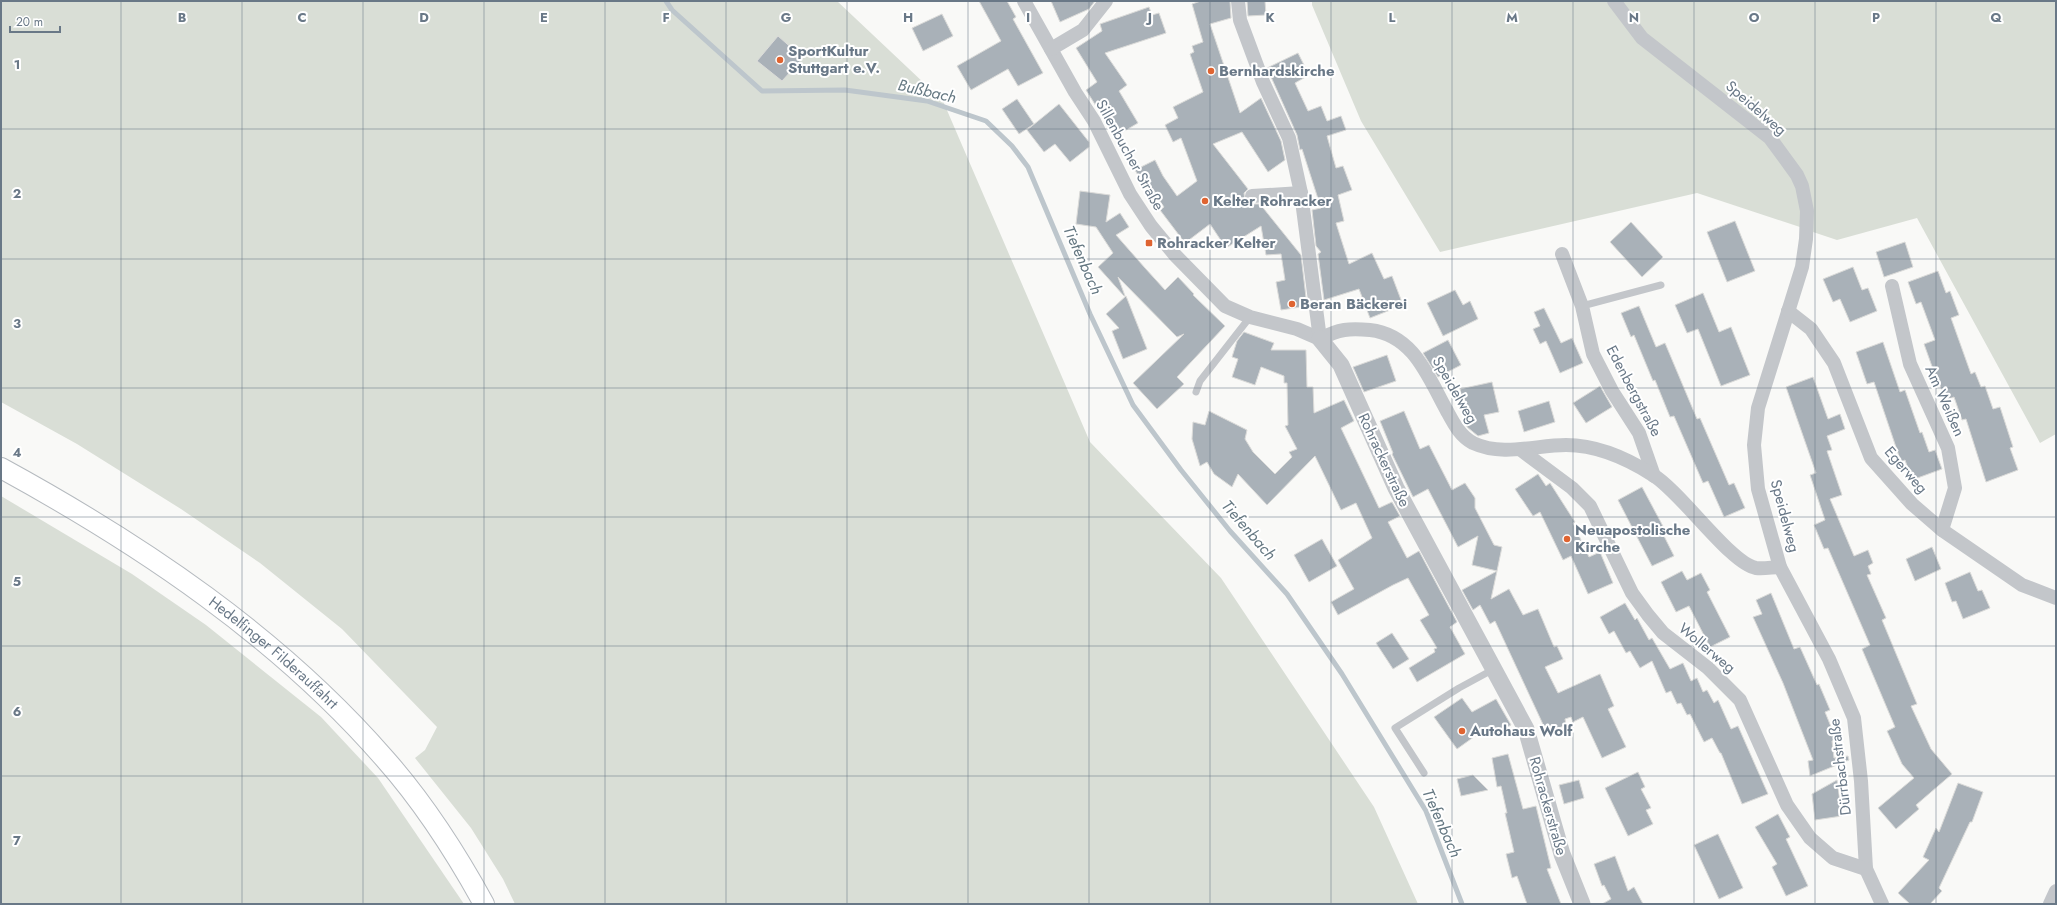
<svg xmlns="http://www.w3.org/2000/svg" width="2057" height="905" viewBox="0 0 2057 905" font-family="Jost,sans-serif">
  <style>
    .green { fill: #d9ded6 }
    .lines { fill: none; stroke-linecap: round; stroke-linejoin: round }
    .stream { stroke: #bdc6cc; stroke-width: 5 }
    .building { fill: #a9b1b8; stroke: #dbdbd9 }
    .secondary-casing { stroke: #b5babf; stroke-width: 22 }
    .service { stroke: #c3c6ca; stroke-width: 7 }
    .minor { stroke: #c3c6ca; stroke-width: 14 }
    .tertiary { stroke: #c3c6ca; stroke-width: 17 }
    .secondary { stroke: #fff; stroke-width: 20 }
    .grid { fill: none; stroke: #697887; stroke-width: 1; stroke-opacity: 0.55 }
    .poi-dot { fill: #df6431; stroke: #fff; stroke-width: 1.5 }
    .labels { text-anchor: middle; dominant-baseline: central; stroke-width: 4; stroke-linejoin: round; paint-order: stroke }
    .poi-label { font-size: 15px; font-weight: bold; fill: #697887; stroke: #fff; text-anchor: start }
    .street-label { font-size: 15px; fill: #697887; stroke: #fff }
    .water-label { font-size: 16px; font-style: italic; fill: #657882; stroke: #fff }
    .grid-label { font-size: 13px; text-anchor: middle; font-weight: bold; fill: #697887; stroke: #fff; stroke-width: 4; stroke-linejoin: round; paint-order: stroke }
  </style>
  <rect width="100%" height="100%" fill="#f9f9f7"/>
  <g class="green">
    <path d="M1,1H837L943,101L1090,442L1221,578L1374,807L1418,904H515L503,879L471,828L415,758L425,750L437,727L342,629L260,563L181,509L77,444L1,402Z"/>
    <path d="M1312,1H2056V434L2040,443L1917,218L1837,240L1807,230L1797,175L1806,229L1697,193L1440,252L1361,121L1312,5Z"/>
    <path d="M1,496L132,574L206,625L321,717L378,778L464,904H1Z"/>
  </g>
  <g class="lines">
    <path class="stream" d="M666,1L672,10L762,91L845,90L927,101L986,121L1012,146L1028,167L1090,314L1133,405L1181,470L1230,531L1287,594L1342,674L1426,811L1462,904"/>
  </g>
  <g class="building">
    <path d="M979,1H1007L1016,17L1013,19L1043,73L1018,86L1008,69L971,90L957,66L1001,41Z"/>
    <path d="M1051,1H1095L1089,9L1060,22Z"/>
    <path d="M1201,1H1230L1231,18L1210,24L1240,113L1261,98L1281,141L1285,160L1268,172L1242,132L1213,144L1248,189L1244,193L1245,201L1252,204H1260L1301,255L1307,306L1281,310L1276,282L1285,280L1281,254L1266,255L1261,226L1226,248L1210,224L1185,243L1160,210L1164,207L1150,187L1146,189L1135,170L1155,160L1163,176L1177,196L1197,181L1181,138L1173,142L1165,125L1178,118L1173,107L1203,92L1190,54L1194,52L1192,46L1203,42L1192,4Z"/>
    <path d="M1247,1H1265L1266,15L1248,16Z"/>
    <path d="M1149,7L1152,15L1159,13L1166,33L1105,53L1127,85L1119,91L1138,123L1116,136L1098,105L1096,106L1086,90L1097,82L1076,48L1102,31L1100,24Z"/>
    <path d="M942,14L953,36L923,51L912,28Z"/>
    <path d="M778,36L803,58L782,81L757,61Z"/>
    <path d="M1298,53L1309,75L1295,83L1308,111L1321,106L1327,121L1341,116L1346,130L1327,136L1336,168L1343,166L1352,190L1338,195L1344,221L1336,223L1349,264L1372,253L1384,279L1392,276L1403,305L1370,318L1359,289L1324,300L1318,254L1321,252L1316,246L1312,210L1321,208L1302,149L1300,150L1297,135L1267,68Z"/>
    <path d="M1017,99L1034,124L1019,134L1002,109Z"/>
    <path d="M1059,104L1089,142V147L1070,162L1055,144L1044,152L1027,130Z"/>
    <path d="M1080,191L1110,195L1106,222L1120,213L1129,227L1116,235L1145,268L1165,290L1178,277L1194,294L1193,295L1225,326L1177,377L1184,384L1157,409L1133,383L1184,334L1177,337L1118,277L1125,296H1124L1098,267L1113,253L1096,227L1076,224Z"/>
    <path d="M1735,221L1755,271L1727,282L1707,232Z"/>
    <path d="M1631,222L1663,257L1642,277L1610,242Z"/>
    <path d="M1905,242L1913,267L1884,277L1876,252Z"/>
    <path d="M1853,267L1862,290L1868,288L1877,311L1850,322L1840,299L1833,302L1823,279Z"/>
    <path d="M1938,271L1946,293L1950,291L1959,315L1951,318L1971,374L1975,372L1981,387L1985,386L1993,409L2000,407L2013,447L2010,448L2018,470L1986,482L1966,419L1962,420L1954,397L1946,400L1934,372L1924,344L1935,340L1921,302L1916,304L1908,282Z"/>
    <path d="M1455,290L1463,305L1470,301L1478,319L1443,336L1427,303Z"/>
    <path d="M1703,293L1719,332L1731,327L1750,375L1721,386L1698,329L1687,333L1675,305Z"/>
    <path d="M1126,296L1147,349L1123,359L1112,331L1119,328L1106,314Z"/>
    <path d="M1639,306L1656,347L1665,343L1697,419L1700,418L1729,485L1734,483L1745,508L1724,517L1708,481L1703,483L1674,416L1670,417L1655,380L1653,381L1634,335L1631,337L1621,313Z"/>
    <path d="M1544,308L1561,343L1572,338L1583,363L1560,373L1546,341L1540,344L1533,329L1540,326L1534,312Z"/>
    <path d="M1244,332L1274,343L1271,350H1306L1307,387H1313L1314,413L1344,400L1354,421L1341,428L1379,508L1392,502L1400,516L1388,522L1407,558L1419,551L1457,622L1450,627L1465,654L1417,682L1409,668L1435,652L1434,649L1437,648L1420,620L1429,615L1408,578L1393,585L1338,615L1331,602L1354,589L1338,560L1372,538L1356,503L1341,510L1315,456L1267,505L1238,474L1232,487L1214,474L1207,462L1200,466L1192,439L1193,422L1205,425L1209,411L1247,430L1245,439L1253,452L1275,474L1292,457L1289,452L1297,449L1285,426L1288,425L1287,383H1284V376L1261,367L1255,385L1232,377L1238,359L1232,357L1237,341Z"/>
    <path d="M1448,340L1461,365L1438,377L1423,353Z"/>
    <path d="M1883,342L1900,392L1905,390L1920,433L1922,432L1929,452L1935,450L1942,469L1912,480L1905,460L1901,462L1874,382L1867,384L1856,352Z"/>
    <path d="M1387,355L1396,381L1364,392L1353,367Z"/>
    <path d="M1813,377L1828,419L1840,414L1845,429L1827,436L1832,450L1827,451L1842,495L1830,499L1854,556L1868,550L1873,563L1868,566L1871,574L1867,575L1886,618L1882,620L1917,704L1911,706L1931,749L1952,774L1916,805L1919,809L1896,829L1878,808L1914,778L1902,764L1887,731L1895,727L1862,649L1870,645L1828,548L1824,549L1814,525L1825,520L1810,475L1816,473L1786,387Z"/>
    <path d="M1492,382L1499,412L1484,415L1489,433L1478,436L1467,427L1465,421H1467L1460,389Z"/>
    <path d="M1600,386L1612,407L1586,423L1573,403Z"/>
    <path d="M1549,401L1555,422L1524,432L1518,411Z"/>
    <path d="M1404,411L1420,449L1429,445L1452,490L1465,483L1475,498V508L1494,545L1502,547L1497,571L1472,565L1478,536L1458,547L1428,489L1413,497L1392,454L1393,453L1380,421Z"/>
    <path d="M1538,474L1546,486L1550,483L1575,522L1573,523L1589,557L1600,552L1613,583L1588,594L1571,556L1563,560L1540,512L1533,516L1515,489Z"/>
    <path d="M1642,487L1665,530L1662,532L1674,556L1652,566L1618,500Z"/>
    <path d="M1322,539L1337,566L1309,582L1294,555Z"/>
    <path d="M1932,547L1941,569L1915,581L1906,559Z"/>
    <path d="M1497,571L1491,599L1509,589L1523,615L1538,609L1554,647L1557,646L1563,659L1545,667L1558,693L1600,674L1614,706L1608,709L1626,747L1602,758L1583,717L1573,722L1571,717L1565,719L1566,725L1547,733L1495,621L1490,624L1480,605L1473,610L1462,590Z"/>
    <path d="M1682,571L1687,580L1701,573L1710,590L1707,592L1730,637L1710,647L1689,606L1676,612L1661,582Z"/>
    <path d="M1970,572L1978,591L1982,590L1990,608L1963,619L1956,601L1952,602L1945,583Z"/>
    <path d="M1771,593L1794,649L1800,647L1817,685L1819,684L1830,710L1825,712L1836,739L1832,741L1834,758L1848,756L1849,760L1810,776L1808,761L1813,760L1783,683L1753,617L1762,614L1756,600Z"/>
    <path d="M1625,603L1635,620L1637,618L1649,640L1652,638L1670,669L1683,663L1691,681L1697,678L1703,692L1707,690L1714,703L1718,700L1731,729L1738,726L1768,794L1742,804L1721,753H1720L1712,738L1704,742L1690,714L1687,715L1681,703L1677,704L1671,691L1666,693L1652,661L1640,668L1630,651L1626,653L1614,631L1609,634L1600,617Z"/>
    <path d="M1392,633L1409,659L1393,669L1376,643Z"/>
    <path d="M1462,698L1472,712L1496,699L1511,725L1494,735L1489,726L1457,749L1434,717Z"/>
    <path d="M1508,754L1523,809L1536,806L1551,868L1547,869L1561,904H1527L1517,876L1512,878L1506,854L1514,852L1505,813H1507L1501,786L1497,787L1492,758Z"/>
    <path d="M1638,772L1645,787L1641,789L1651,808L1646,810L1653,824L1628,836L1605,788Z"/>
    <path d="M1473,775L1488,790L1461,796L1457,779Z"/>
    <path d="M1579,780L1584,798L1564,804L1559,785Z"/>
    <path d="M1837,780L1842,816L1815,820L1812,794Z"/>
    <path d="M1958,783L1983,792L1972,822H1970L1939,888L1942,891L1930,904H1910L1898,893L1929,860L1923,857L1936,828L1939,832Z"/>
    <path d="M1778,814L1790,837L1786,839L1808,886L1786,896L1772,867L1777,864L1755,827Z"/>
    <path d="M1718,834L1743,888L1719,899L1694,845Z"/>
    <path d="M1615,856L1628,891L1634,887L1643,904H1602L1611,899L1604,885L1602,886L1594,864Z"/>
  </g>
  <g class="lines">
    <g class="secondary-casing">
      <g id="secondary">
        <path id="s1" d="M1,468C142,545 279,637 385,759C424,803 456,853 484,904"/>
      </g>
    </g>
    <g class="service">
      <path d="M1582,306L1661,285"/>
      <path d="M1196,392L1200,381L1250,317"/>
      <path d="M1424,773L1395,728L1459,688L1494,669"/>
    </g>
    <g class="minor">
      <path d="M1024,1L1075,92L1094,121L1130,194L1151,226L1175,255L1225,306L1250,317L1297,329L1320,339"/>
      <path d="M1238,1L1240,20L1263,82L1289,138L1301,193L1320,339"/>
      <path d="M1614,1L1642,38L1770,138L1797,175L1802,186L1807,211L1806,239L1802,267L1758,408L1754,445L1758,489L1780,567L1829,659L1854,718L1861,781L1866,869L1882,904"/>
      <path d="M1051,49L1083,30L1106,1"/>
      <path d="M1252,196L1301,193"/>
      <path d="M1562,254L1582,306L1593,354L1612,391L1639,433L1654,476"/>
      <path d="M1892,286L1910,364L1948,448L1955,488L1942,530"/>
      <path d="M1788,311L1811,329L1834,363L1871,458L1912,504L1942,530L2022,585L2056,598"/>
      <path d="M1320,339C1339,329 1349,328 1370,330C1414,335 1428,377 1447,411C1454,424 1460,436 1473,443C1503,457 1536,445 1566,445C1597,445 1628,459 1653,475C1681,492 1731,564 1756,568C1764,569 1773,567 1780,567"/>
      <path d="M1521,450L1572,488L1590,506L1632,593L1648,615L1663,633L1708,668L1740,700L1787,805L1810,838L1833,858L1866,869"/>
      <path d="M2050,904L2056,891"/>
    </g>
    <path class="tertiary" d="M1320,339L1341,365L1396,488L1526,729L1562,854L1582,904"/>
    <use href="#secondary" class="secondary"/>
  </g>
  <path class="grid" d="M121,1V904M242,1V904M363,1V904M484,1V904M605,1V904M726,1V904M847,1V904M968,1V904M1089,1V904M1210,1V904M1331,1V904M1452,1V904M1573,1V904M1694,1V904M1815,1V904M1936,1V904M1,129H2056M1,259H2056M1,388H2056M1,517H2056M1,646H2056M1,776H2056"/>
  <g class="poi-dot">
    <circle cx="780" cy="60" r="4"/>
    <circle cx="1211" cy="71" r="4"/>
    <circle cx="1205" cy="201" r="4"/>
    <rect x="1145" y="239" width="8" height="8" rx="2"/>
    <circle cx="1292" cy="304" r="4"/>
    <circle cx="1567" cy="539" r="4"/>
    <circle cx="1462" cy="731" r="4"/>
  </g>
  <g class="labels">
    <g class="poi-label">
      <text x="788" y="51">SportKultur<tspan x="788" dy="17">Stuttgart e.V.</tspan></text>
      <text x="1219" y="71">Bernhardskirche</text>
      <text x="1213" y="201">Kelter Rohracker</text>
      <text x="1157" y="243">Rohracker Kelter</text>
      <text x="1300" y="304">Beran Bäckerei</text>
      <text x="1575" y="530">Neuapostolische<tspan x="1575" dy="17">Kirche</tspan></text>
      <text x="1470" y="731">Autohaus Wolf</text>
    </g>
    <g class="street-label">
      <text transform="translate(1756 108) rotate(41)">Speidelweg</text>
      <text transform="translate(1130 155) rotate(61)">Sillenbucher Straße</text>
      <text transform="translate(1455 390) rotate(60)">Speidelweg</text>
      <text transform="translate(1634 391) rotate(62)">Edenbergstraße</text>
      <text transform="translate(1945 401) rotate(66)">Am Weißen</text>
      <text transform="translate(1384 460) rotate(65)">Rohrackerstraße</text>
      <text transform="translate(1906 470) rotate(49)">Egerweg</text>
      <text transform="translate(1785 516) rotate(75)">Speidelweg</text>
      <text transform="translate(1707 648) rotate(40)">Wollerweg</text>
      <text stroke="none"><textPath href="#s1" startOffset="330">Hedelfinger Filderauffahrt</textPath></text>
      <text transform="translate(1840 767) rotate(-97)">Dürrbachstraße</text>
      <text transform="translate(1548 806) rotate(74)">Rohrackerstraße</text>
    </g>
    <g class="water-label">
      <text transform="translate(927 91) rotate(13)">Bußbach</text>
      <text transform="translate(1083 260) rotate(66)">Tiefenbach</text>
      <text transform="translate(1249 530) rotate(49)">Tiefenbach</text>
      <text transform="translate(1442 823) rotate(66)">Tiefenbach</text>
    </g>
  </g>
  <g class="grid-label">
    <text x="182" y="22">B</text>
    <text x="302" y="22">C</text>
    <text x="424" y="22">D</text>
    <text x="544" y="22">E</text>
    <text x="666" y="22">F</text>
    <text x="786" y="22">G</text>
    <text x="908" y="22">H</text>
    <text x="1028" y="22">I</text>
    <text x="1150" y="22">J</text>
    <text x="1270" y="22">K</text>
    <text x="1392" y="22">L</text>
    <text x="1512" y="22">M</text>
    <text x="1634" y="22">N</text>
    <text x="1754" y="22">O</text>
    <text x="1876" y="22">P</text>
    <text x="1996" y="22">Q</text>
    <text x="17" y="69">1</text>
    <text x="17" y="198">2</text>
    <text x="17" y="328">3</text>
    <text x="17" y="457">4</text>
    <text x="17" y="586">5</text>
    <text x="17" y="716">6</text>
    <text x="17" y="845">7</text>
  </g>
  <rect width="2057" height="905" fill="none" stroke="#697887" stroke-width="4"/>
  <path d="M10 26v6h50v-6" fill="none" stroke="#697887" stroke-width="2"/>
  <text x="16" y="26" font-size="12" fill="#697887" stroke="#ffffff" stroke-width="3" paint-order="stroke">20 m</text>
</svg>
